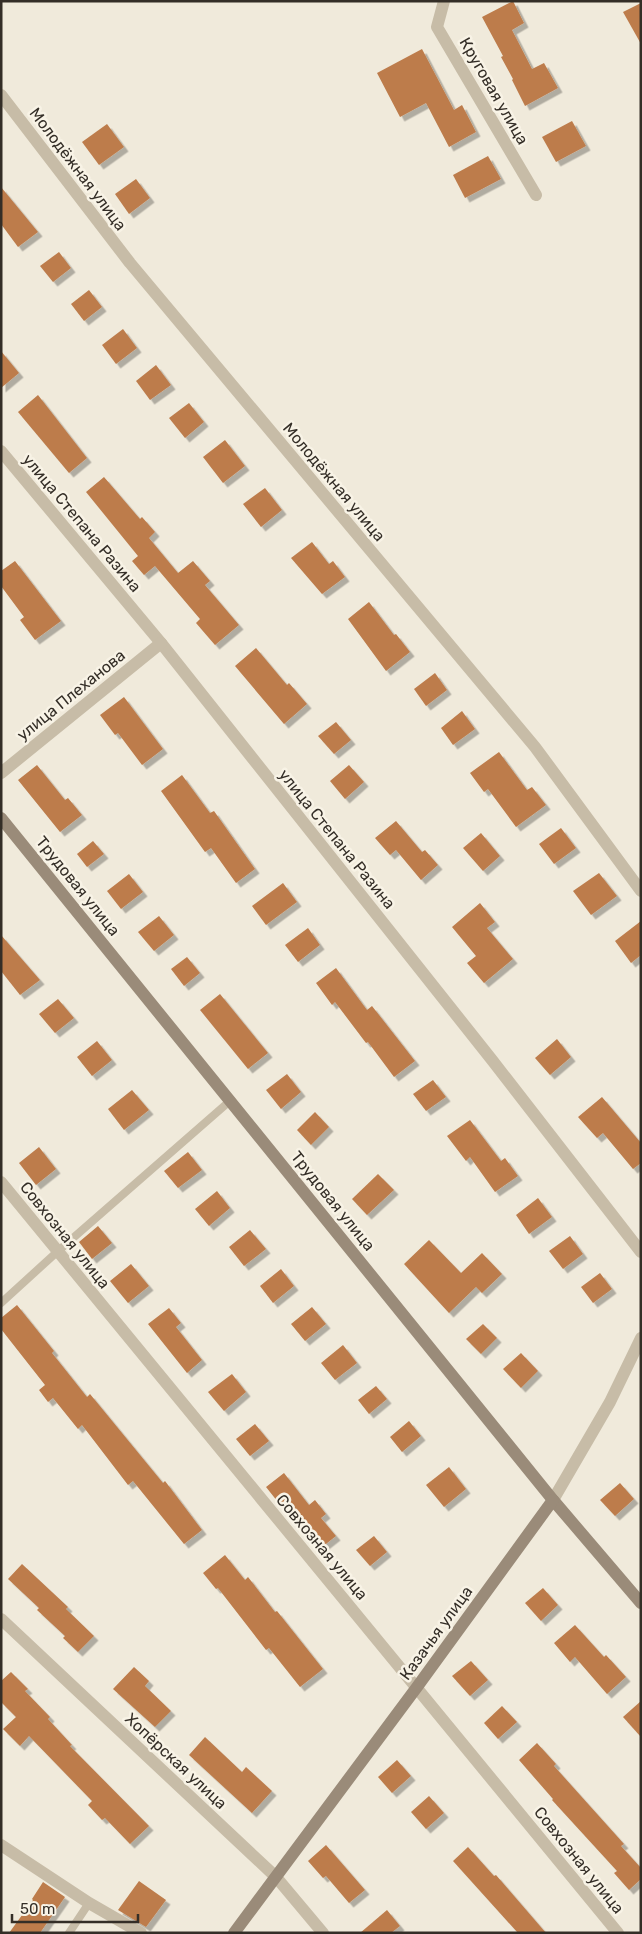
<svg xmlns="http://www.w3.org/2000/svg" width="642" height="1934" viewBox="0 0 642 1934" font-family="Rubik,sans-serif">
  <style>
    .building { fill: #bd7c4b; filter: url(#shadow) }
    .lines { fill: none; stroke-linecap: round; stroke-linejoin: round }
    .lane { stroke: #c7bca7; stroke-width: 8 }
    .street { stroke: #c7bca7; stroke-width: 12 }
    .secondary { stroke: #9a8b79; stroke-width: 12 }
    .labels { text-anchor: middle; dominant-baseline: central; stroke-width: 5; stroke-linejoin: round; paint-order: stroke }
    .street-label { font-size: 16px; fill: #342e27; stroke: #f8f3e6 }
  </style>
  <defs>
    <filter id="shadow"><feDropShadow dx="4.5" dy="4.5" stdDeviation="0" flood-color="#0004"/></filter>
  </defs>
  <rect width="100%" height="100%" fill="#f0eadb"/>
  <g class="building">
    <path d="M513,1L524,23L512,30L532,69L544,63L558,88L525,106L512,80L513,79L501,57L503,56L482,17Z"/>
    <path d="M641,3V44L623,12Z"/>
    <path d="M422,49L454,110L462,105L476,132L449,147L426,103L400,117L377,73Z"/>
    <path d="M572,121L586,146L556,162L542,137Z"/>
    <path d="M107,124L124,147L99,165L82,142Z"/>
    <path d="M488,156L501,179L465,198L453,175Z"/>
    <path d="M136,179L150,198L129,214L115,194Z"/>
    <path d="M1,187L38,232L18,247L1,224Z"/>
    <path d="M59,252L71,268L53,282L40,266Z"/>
    <path d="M89,290L102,307L84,321L71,304Z"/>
    <path d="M123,329L137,348L116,364L102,345Z"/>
    <path d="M1,351L19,373L1,388Z"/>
    <path d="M156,365L171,385L150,400L136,381Z"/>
    <path d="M38,395L87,458L69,473L18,412Z"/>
    <path d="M189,403L204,422L185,438L169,418Z"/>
    <path d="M225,440L245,466L223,483L203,457Z"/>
    <path d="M104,477L140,519L142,517L155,532L149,538L178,573L193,561L210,581L205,585L239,625L215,645L196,623L200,619L155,566L144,575L132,561L138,556L86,492Z"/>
    <path d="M265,488L282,510L261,527L243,504Z"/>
    <path d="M312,542L329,564L333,561L345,577L322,594L291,558Z"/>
    <path d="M15,561L61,621L35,640L20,620L24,617L1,586V571Z"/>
    <path d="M369,602L394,635L396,634L410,652L386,671L348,619Z"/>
    <path d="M256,648L287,685L289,683L307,704L284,724L235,666Z"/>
    <path d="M435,673L447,690L426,706L414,689Z"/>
    <path d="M124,697L163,749L142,765L118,733L115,735L100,715Z"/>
    <path d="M462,711L475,729L453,745L441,728Z"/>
    <path d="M336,722L351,740L334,754L318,736Z"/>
    <path d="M499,752L527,790L532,787L546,805L516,827L488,789L484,792L470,773Z"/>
    <path d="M37,765L65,800L68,798L82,815L60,832L18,780Z"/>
    <path d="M349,765L364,782L345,799L330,781Z"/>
    <path d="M182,775L210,813L214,811L255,869L236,883L211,848L205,852L161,791Z"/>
    <path d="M396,821L422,852L425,850L438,865L421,880L396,850L390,855L375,838Z"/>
    <path d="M561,828L576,848L554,864L539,844Z"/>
    <path d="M481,833L500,856L483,871L463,848Z"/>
    <path d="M93,841L104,854L87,867L77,854Z"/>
    <path d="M599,873L617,896L591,915L573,891Z"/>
    <path d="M129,874L143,892L121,909L107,891Z"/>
    <path d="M283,883L297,902L266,925L252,906Z"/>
    <path d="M480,903L495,922L487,928L513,959L484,983L467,963L476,956L452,927Z"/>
    <path d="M159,916L174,935L154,951L138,932Z"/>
    <path d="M641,921V955L631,963L615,941Z"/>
    <path d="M308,928L320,945L298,962L285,945Z"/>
    <path d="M1,935L40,980L20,995L1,971Z"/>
    <path d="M187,957L200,973L184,986L171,969Z"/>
    <path d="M336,968L367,1010L372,1006L415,1061L394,1077L368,1042L366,1043L335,1002L332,1005L316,983Z"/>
    <path d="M220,994L268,1053L248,1069L200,1010Z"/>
    <path d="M58,999L74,1018L55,1033L39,1014Z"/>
    <path d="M557,1039L571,1057L550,1075L535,1058Z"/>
    <path d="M97,1041L112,1060L92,1076L77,1057Z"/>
    <path d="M287,1074L301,1092L281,1109L266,1090Z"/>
    <path d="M433,1080L446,1097L426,1111L413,1094Z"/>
    <path d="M132,1090L149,1110L124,1130L108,1109Z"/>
    <path d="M602,1097L641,1143V1163L633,1169L603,1133L597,1138L578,1117Z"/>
    <path d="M315,1112L329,1127L311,1145L297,1130Z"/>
    <path d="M470,1120L501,1161L505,1158L518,1176L495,1192L470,1157L466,1161L447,1136Z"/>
    <path d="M39,1147L56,1169L36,1185L19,1163Z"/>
    <path d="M188,1152L202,1170L178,1188L164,1171Z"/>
    <path d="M378,1174L394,1190L367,1215L352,1199Z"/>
    <path d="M217,1191L230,1208L209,1226L195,1209Z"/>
    <path d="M538,1198L552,1217L529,1234L516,1215Z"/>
    <path d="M98,1226L112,1243L92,1259L79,1242Z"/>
    <path d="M250,1230L266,1249L244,1266L229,1247Z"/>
    <path d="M570,1236L583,1254L563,1269L549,1251Z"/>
    <path d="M429,1240L461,1273L482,1253L502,1274L482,1293L476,1287L449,1313L404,1264Z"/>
    <path d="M131,1264L149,1286L128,1303L110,1281Z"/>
    <path d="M281,1269L294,1286L273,1303L260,1286Z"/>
    <path d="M600,1273L612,1289L593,1303L581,1287Z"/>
    <path d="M17,1305L54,1351L52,1353L87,1397L90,1394L163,1483L165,1481L202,1530L184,1544L133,1481L128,1485L82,1425L78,1429L53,1398L48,1402L39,1390L45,1385L1,1329V1318Z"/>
    <path d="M312,1307L326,1324L305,1341L291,1324Z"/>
    <path d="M169,1308L181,1323L176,1327L202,1360L187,1373L148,1324Z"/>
    <path d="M483,1324L497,1338L481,1354L466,1339Z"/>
    <path d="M343,1345L357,1363L335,1380L321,1363Z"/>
    <path d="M521,1353L538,1371L521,1388L503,1369Z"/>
    <path d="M232,1374L246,1392L224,1411L208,1392Z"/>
    <path d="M376,1386L387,1399L369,1414L358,1400Z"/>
    <path d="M409,1421L421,1436L402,1452L390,1437Z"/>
    <path d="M255,1424L269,1441L250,1456L236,1439Z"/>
    <path d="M449,1467L466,1489L444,1507L426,1485Z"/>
    <path d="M284,1473L309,1505L315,1500L326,1514L321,1518L336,1536L317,1551L266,1487Z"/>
    <path d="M620,1483L634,1499L615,1516L600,1500Z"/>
    <path d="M374,1536L387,1552L370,1566L356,1550Z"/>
    <path d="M225,1555L245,1580L248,1577L275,1612L277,1611L323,1669L300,1687L269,1648L266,1650L218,1588L216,1589L203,1573Z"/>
    <path d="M22,1564L68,1607L66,1609L94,1636L78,1652L63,1638L65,1636L37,1610L39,1608L8,1579Z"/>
    <path d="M543,1588L558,1605L541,1621L525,1603Z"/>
    <path d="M575,1625L604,1657L606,1655L626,1677L607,1694L575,1657L570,1662L554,1643Z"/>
    <path d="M471,1661L488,1680L470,1696L452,1676Z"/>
    <path d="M134,1667L149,1681L145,1686L171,1711L155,1727L113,1689Z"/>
    <path d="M11,1672L28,1689L25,1691L50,1717L48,1719L72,1745L70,1746L149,1826L130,1844L105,1818L102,1820L88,1805L92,1801L29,1736L20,1746L3,1729L16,1717L1,1702V1681Z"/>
    <path d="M641,1701V1737L623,1717Z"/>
    <path d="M502,1706L517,1722L498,1739L484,1723Z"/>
    <path d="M205,1737L242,1772L246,1767L272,1791L252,1813L189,1755Z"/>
    <path d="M537,1743L556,1764L554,1766L624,1844L621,1846L641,1868V1879L629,1890L614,1873L617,1871L552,1800L553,1799L519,1760Z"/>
    <path d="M397,1760L411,1776L392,1793L378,1777Z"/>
    <path d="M429,1796L444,1813L426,1829L411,1812Z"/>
    <path d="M326,1845L365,1890L349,1903L326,1876L323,1878L308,1861Z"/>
    <path d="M468,1847L494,1876L496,1875L546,1933H518L453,1861Z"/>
    <path d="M139,1881L166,1900L146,1927L118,1910Z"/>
    <path d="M43,1882L65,1897L40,1933H9L33,1900L32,1899Z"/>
    <path d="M387,1910L400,1926L391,1933H360Z"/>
  </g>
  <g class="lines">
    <g class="lane">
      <path d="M1,1303L57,1252L231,1100"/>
      <path d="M69,1933L89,1903"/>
    </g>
    <g class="street">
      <path d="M444,1L437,27L536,195"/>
      <path d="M1,95L130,263L535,747L641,891"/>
      <path d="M1,451L161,643L492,1060L641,1252"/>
      <path d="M1,773L161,643"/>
      <path d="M1,1182L618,1933"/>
      <path d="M553,1500L610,1402L641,1338"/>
      <path d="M1,1619L276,1877L323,1933"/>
      <path d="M1,1845L89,1903L141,1933"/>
    </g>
    <g class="secondary">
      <path d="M1,818L553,1500L641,1603"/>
      <path d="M234,1933L417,1687L553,1500"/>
    </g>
  </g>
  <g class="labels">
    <g class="street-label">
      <text transform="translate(494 91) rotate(60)">Круговая улица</text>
      <text transform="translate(78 169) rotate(53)">Молодёжная улица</text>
      <text transform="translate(334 482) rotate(50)">Молодёжная улица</text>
      <text transform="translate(82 523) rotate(50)">улица Степана Разина</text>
      <text transform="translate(71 695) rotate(-39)">улица Плеханова</text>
      <text transform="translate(337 839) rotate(51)">улица Степана Разина</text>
      <text transform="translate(78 886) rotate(51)">Трудовая улица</text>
      <text transform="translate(333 1201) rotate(51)">Трудовая улица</text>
      <text transform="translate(65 1235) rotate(51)">Совхозная улица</text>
      <text transform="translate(322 1547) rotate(50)">Совхозная улица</text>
      <text transform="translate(436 1633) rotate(-54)">Казачья улица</text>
      <text transform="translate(176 1761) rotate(43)">Хопёрская улица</text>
      <text transform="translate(579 1860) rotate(51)">Совхозная улица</text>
    </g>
  </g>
  <rect width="642" height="1934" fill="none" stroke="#342e27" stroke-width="5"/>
  <path d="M12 1914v8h126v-8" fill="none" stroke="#342e27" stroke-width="2.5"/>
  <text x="20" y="1914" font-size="15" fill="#342e27" stroke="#f8f3e6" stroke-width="4" paint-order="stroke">50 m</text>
</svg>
